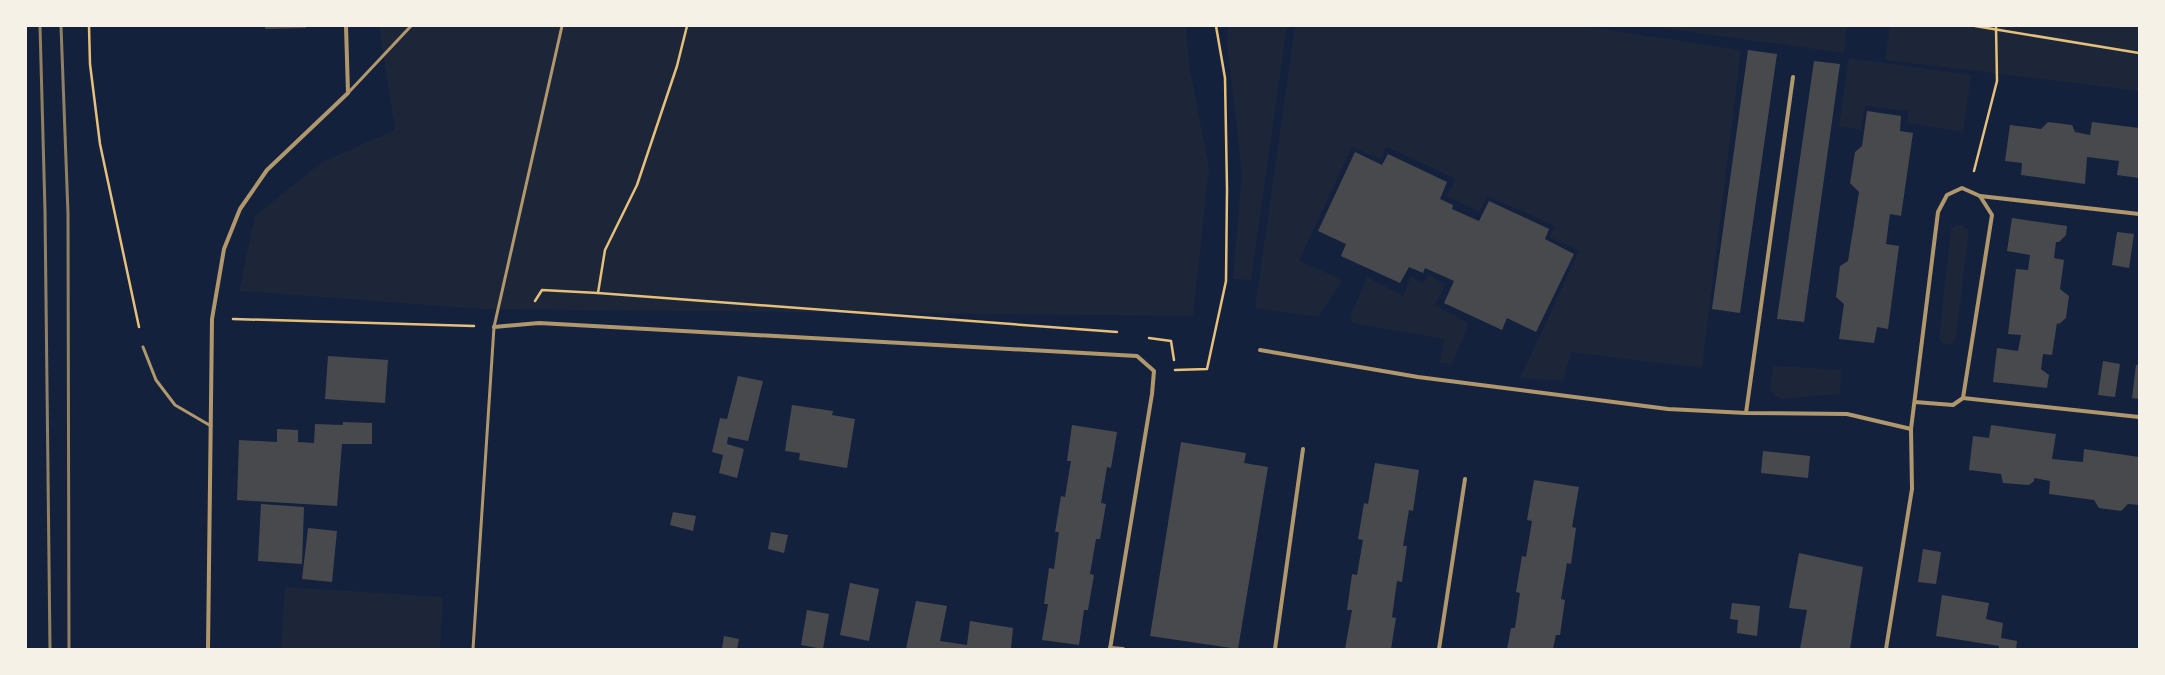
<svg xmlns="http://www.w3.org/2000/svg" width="2165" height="675" viewBox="0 0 2165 675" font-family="Mulish,sans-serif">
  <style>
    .green { fill: #1d2539 }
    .building { fill: #48494c }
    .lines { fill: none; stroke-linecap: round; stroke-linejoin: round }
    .path { stroke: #e5c07b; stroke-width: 2.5 }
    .service { stroke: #b1986c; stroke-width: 3 }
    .minor { stroke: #b1986c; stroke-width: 4 }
    .rail { stroke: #918062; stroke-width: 3 }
  </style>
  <rect width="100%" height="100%" fill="#14213d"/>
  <g class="green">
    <path d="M379,26H1186L1189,65L1209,168L1193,316L482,309L239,291L255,216L322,162L395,130Z"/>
    <path d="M1228,26H1287L1251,280L1233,279L1242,174L1227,42Z"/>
    <path d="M1295,26H1581L1741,50L1702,368L1571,352L1563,381L1520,378L1579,251L1549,237L1555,226L1487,196L1479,212L1446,196L1456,179L1387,147L1380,159L1352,147L1299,261L1343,280L1318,317L1255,308Z"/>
    <path d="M1647,26H1847L1844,53Z"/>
    <path d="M1890,26H2139V91L1885,60Z"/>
    <path d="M1849,58L1971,75L1963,132L1908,123V111L1865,106L1861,130L1839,126Z"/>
    <path d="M1956,225H1962L1969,230L1956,337L1951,345L1944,344L1939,338L1951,229Z"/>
    <path d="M1428,274L1445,285L1435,305L1469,324L1452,364L1440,363L1444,339L1352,323L1351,315L1367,277L1403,296L1411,276L1423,284Z"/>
    <path d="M1773,366L1841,370L1840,394L1782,399L1774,395L1770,390Z"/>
    <path d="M285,587L443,597L440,649H281Z"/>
  </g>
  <g class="building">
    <path d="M265,26H306V28L265,29Z"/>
    <path d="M1748,50L1777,54L1740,313L1712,309Z"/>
    <path d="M1814,61L1840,64L1804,322L1777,319Z"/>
    <path d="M1867,111L1901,116L1900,131L1913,133L1901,216L1890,214L1886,244L1899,246L1888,329L1877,327L1874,343L1839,339L1844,304L1836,297L1840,266L1848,261L1859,192L1850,183L1855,152L1862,146Z"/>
    <path d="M2048,122L2072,125L2075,132L2090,135L2092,122L2139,128V178L2117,175L2119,161L2087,157L2085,184L2021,175L2022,163L2005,161L2010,125L2041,129Z"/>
    <path d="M1355,152L1382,165L1388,154L1447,182L1440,199L1453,205L1452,209L1479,221L1489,201L1549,229L1545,239L1574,254L1536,332L1507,318L1502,330L1444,303L1454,281L1425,268L1423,273L1409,267L1400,283L1341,256L1346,244L1318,231Z"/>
    <path d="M2012,218L2067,226L2066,235L2059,242H2056L2054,258L2064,260L2060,289L2069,296L2066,318L2059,324L2057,323L2052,355L2043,354L2041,369L2049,375L2047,388L1993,382L1997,348L2018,351L2021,335L2008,334L2016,269L2028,270L2030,255L2007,251Z"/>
    <path d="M2117,232L2134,234L2129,268L2112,265Z"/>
    <path d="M328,356L388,360L385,403L325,399Z"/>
    <path d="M2103,361L2120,364L2115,397L2098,395Z"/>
    <path d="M2136,365H2139V399L2132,398Z"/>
    <path d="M738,376L763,381L748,441L728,437L727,444L744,449L737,478L719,473L723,455L712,452L720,418L727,419Z"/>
    <path d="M792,405L833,411L832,415L855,419L847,468L799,460L800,453L785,451Z"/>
    <path d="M343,422L372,423V444H342L337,506L237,500L239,440L277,442V429L298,430V442L314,443L315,424L343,425Z"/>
    <path d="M1072,425L1117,432L1111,468L1107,467L1101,503L1106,504L1100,539H1096L1090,574L1094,575L1088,610H1084L1079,645L1042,640L1048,604H1044L1049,568L1054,569L1059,532H1055L1061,496L1065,497L1071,461H1067Z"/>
    <path d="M1991,425L2056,434L2052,459L2083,462L2084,449L2139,457V505L2128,504L2121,511L2099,508L2094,500L2049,494L2050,481L2034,478V481L2029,485L2003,483L2001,474L1969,470L1973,436L1989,438Z"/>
    <path d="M1181,442L1246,453L1244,463L1268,467L1238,649L1150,636Z"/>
    <path d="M1763,451L1810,456L1808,478L1761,473Z"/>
    <path d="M1375,463L1419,470L1413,511L1409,510L1403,546H1407L1402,582L1397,581L1392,617L1396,618L1391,649H1345L1352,610H1347L1352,574L1357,575L1363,540L1358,539L1364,503L1368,504Z"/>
    <path d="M1534,480L1579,487L1572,527L1576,528L1571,564L1567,563L1561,599L1565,600L1560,635H1556L1553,649H1507L1511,628H1515L1520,593L1516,592L1522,556L1526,557L1532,521L1527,520Z"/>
    <path d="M261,504L304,507L302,564L258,561Z"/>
    <path d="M673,512L696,516L693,531L670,525Z"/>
    <path d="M308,528L337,531L332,582L302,579Z"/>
    <path d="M771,532L788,535L784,553L768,549Z"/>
    <path d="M1923,549L1941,552L1936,584L1918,582Z"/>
    <path d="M1799,553L1863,567L1850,649H1800L1807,610L1789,608Z"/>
    <path d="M850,583L879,589L869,641L840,635Z"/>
    <path d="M1942,595L1989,603L1986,619L2003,623L2001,638L2017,641L2016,649H1999V646L1936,636Z"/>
    <path d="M916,601L947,606L940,641L967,645L970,621L1013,628L1011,649H906Z"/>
    <path d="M1732,603L1760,606L1757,636L1737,633L1738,620L1730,619Z"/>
    <path d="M807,610L829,614L823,649L801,645Z"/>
    <path d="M724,636L739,639L737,649H722Z"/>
  </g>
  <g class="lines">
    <g class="path">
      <path d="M89,26L90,64L100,144L139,327"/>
      <path d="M1975,26L2139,53"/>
      <path d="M1974,171L1997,81L1996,26"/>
      <path d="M598,293L605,250L637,185L677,66L687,26"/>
      <path d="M535,301L542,290L598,293L1117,332"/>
      <path d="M233,319L474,326"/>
      <path d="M1149,338L1171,341L1174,360"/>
      <path d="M1175,370L1207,369L1226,281L1227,189L1225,78L1216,26"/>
    </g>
    <g class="service">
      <path d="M348,93L411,26"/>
      <path d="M143,347L156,380L175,405L211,426"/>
      <path d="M473,649L494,327L562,26"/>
    </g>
    <g class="minor">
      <path d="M1980,196L2139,214"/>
      <path d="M494,327L539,323L1137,356L1154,371L1152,394L1110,649"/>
      <path d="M1260,350L1418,377L1668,409L1746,413L1847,414L1911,429L1912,489L1886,649"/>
      <path d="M1963,398L2139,417"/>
      <path d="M1746,413L1793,77"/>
      <path d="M1911,429L1938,212L1947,195L1962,188L1980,196L1992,215L1963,398L1953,405L1915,402"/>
      <path d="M1110,648L1123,649"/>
      <path d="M208,649L212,319L224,249L240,209L267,170L348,93L346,26"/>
      <path d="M1275,649L1303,449"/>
      <path d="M1439,649L1465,479"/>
    </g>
    <g class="rail">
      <path d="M40,26L45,211L50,649"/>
      <path d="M61,26L68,214L69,649"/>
    </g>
  </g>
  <rect width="2165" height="675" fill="none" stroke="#f6f1e7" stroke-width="54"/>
</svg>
